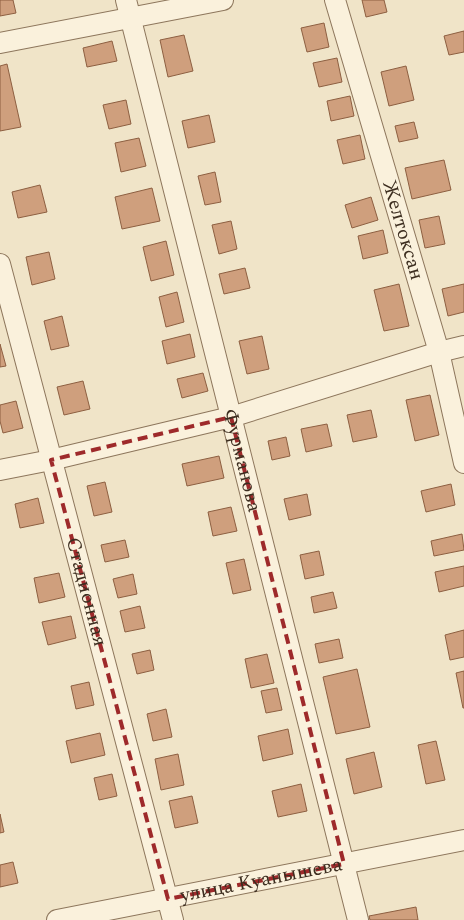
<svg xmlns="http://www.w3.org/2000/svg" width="464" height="920" viewBox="0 0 464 920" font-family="Spectral,serif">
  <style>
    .building { fill: #cf9f7d; stroke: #8d5f41 }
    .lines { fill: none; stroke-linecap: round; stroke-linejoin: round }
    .street-casing { stroke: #8d765c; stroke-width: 22 }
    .street { stroke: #faf1dc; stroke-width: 20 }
    .marked { fill: none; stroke: #9e2a2b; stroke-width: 4; stroke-dasharray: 10 6; stroke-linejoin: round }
    .labels { text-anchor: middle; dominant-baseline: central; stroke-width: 4.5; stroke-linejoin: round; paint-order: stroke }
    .street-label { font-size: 20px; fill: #3d2e20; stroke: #f7eed8 }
  </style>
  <rect width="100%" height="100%" fill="#f0e4c8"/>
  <g class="building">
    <path d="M0,0H13L16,13L0,16Z"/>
    <path d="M362,0H384L387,12L366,17Z"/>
    <path d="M324,23L329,47L307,52L301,28Z"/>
    <path d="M464,31V52L449,55L444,36Z"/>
    <path d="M184,35L193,71L168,77L160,40Z"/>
    <path d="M112,41L117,61L87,67L83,48Z"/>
    <path d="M337,58L342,82L319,87L313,63Z"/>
    <path d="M7,64L21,127L0,131V66Z"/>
    <path d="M406,66L414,100L389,106L381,72Z"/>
    <path d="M350,96L354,116L331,121L327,101Z"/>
    <path d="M126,100L131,124L109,129L103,105Z"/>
    <path d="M209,115L215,142L188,148L182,121Z"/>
    <path d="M414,122L418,138L399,142L395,126Z"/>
    <path d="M360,135L365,159L343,164L337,140Z"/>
    <path d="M139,138L146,166L121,172L115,143Z"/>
    <path d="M444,160L451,190L412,199L405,168Z"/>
    <path d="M215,172L221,202L205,205L198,176Z"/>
    <path d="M40,185L47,212L18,218L12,192Z"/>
    <path d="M152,188L160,221L122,229L115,197Z"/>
    <path d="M371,197L378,220L352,228L345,205Z"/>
    <path d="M439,216L445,244L425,248L419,220Z"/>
    <path d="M231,221L237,249L219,254L212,225Z"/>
    <path d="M383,230L388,253L363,259L358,236Z"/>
    <path d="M166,241L174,275L151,281L143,247Z"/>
    <path d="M49,252L55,279L32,285L26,257Z"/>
    <path d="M245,268L250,288L224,294L219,274Z"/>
    <path d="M399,284L409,326L384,331L374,290Z"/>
    <path d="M464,284V312L448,316L442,289Z"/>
    <path d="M177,292L184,322L166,327L159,297Z"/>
    <path d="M62,316L69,346L51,350L44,321Z"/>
    <path d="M190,334L195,357L167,364L162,341Z"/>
    <path d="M262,336L269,369L247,374L239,341Z"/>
    <path d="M0,344L6,366L0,367Z"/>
    <path d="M203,373L208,391L182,398L177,379Z"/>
    <path d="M83,381L90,409L64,415L57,387Z"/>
    <path d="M430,395L439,435L415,441L406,400Z"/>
    <path d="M16,401L23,428L3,433L0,421V405Z"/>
    <path d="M371,410L377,437L353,442L347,415Z"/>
    <path d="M327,424L332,446L306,452L301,429Z"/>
    <path d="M286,437L290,456L272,460L268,441Z"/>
    <path d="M219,456L224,478L187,486L182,464Z"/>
    <path d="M105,482L112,512L94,516L87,486Z"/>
    <path d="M451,484L455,505L426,512L421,491Z"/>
    <path d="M307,494L311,515L289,520L284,499Z"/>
    <path d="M38,498L44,523L20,528L15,504Z"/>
    <path d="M231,507L237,531L213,536L208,512Z"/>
    <path d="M462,534L464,550L434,556L431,541Z"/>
    <path d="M125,540L129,557L105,562L101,545Z"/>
    <path d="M319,551L324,575L305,579L300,555Z"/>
    <path d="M244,559L251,590L233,594L226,563Z"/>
    <path d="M464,566V586L439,592L435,572Z"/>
    <path d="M59,573L65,597L39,603L34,578Z"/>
    <path d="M133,574L137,594L118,598L113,579Z"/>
    <path d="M333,592L337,608L314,613L311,597Z"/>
    <path d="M140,606L145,628L125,632L120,611Z"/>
    <path d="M71,616L76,638L48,645L42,622Z"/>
    <path d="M464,630V657L450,660L445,635Z"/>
    <path d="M339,639L343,658L319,663L315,644Z"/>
    <path d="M150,650L154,670L137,674L132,654Z"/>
    <path d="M267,654L274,683L251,688L245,659Z"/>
    <path d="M357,669L370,727L336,734L323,677Z"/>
    <path d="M464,671V708H463L456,673Z"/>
    <path d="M89,682L94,705L76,709L71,686Z"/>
    <path d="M277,688L282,710L266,713L261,691Z"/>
    <path d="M166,709L172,737L153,741L147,714Z"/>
    <path d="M288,729L293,754L263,761L258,736Z"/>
    <path d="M100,733L105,755L71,763L66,741Z"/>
    <path d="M436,741L445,780L426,784L418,745Z"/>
    <path d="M374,752L382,787L354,794L346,759Z"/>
    <path d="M178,754L184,785L161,790L155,759Z"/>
    <path d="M112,774L117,796L99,800L94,778Z"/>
    <path d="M301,784L307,811L278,817L272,791Z"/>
    <path d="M192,796L198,823L175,828L169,801Z"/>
    <path d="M0,814L4,832L0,833Z"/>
    <path d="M13,862L18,883L0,887V865Z"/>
    <path d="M416,907L418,920H370L369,916Z"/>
  </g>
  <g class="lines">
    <g class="street-casing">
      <g id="street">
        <path id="s1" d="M126,0L358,920"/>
        <path id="s2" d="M335,0L439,352L464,463"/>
        <path d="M0,43L223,0"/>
        <path id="s3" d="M0,264L173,920"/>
        <path d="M0,470L51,460L231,417L439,352L464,346"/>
        <path id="s4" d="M57,920L464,840"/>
      </g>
    </g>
    <use href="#street" class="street"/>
  </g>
  <path class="marked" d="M231,417L344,864L168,899L51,460Z"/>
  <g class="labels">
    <g class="street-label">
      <text stroke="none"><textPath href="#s2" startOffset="240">Желтоксан</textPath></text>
      <text stroke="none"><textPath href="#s1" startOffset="475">Фурманова</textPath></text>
      <text stroke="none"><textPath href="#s3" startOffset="339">Стадионная</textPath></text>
      <text stroke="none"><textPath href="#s4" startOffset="208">улица Куанышева</textPath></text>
    </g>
  </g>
</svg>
